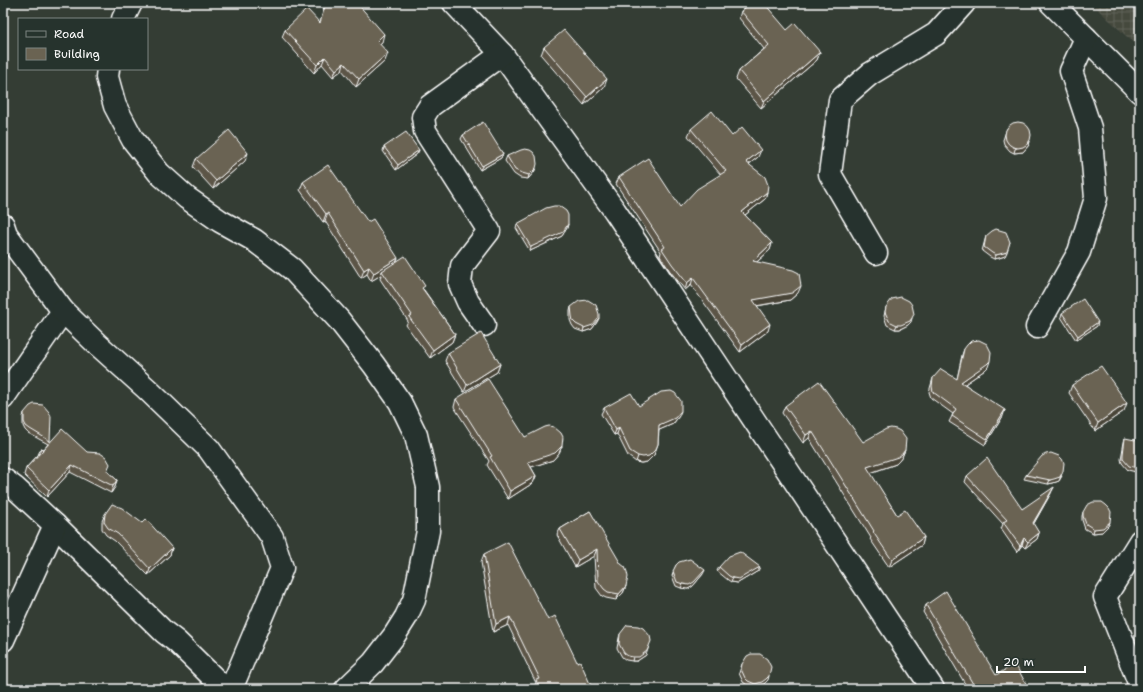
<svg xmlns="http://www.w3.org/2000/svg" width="1143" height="692" viewBox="0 0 1143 692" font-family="'Shantell Sans',sans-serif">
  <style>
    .industrial { fill: url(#industrial-grid) }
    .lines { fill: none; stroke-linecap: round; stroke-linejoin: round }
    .minor-casing { stroke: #fff; stroke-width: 25 }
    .minor { stroke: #26332d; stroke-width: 22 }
    .wall { fill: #5b5547; stroke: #fff }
    .shaded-wall { fill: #4a4539; stroke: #fff }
    .building { fill: #6a6352; stroke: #fff }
  </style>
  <defs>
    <pattern id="industrial-grid" width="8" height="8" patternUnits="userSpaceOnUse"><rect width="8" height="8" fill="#44483d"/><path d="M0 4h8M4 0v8" fill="none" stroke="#60635a"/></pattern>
  </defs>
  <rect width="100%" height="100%" fill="#343d34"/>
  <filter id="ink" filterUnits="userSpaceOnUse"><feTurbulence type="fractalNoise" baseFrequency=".025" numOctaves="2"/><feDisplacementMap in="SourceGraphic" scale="8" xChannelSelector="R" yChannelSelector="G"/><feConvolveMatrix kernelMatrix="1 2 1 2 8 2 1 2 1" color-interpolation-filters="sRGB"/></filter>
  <g filter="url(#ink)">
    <path class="industrial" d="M1091,3H1140V49Z"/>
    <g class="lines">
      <g class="minor-casing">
        <g id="minor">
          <path d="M454,3L502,54L615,211L933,689"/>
          <path d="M1051,3L1140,92"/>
          <path d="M123,19L131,3"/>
          <path d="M108,69L107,77L115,106L133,140L159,173L187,198L220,221L254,240L292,269L339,320L374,365L400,402L416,435L428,487V531L414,600L406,617L394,636L373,663L346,689"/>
          <path d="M3,225L6,234L63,311L3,398"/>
          <path d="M876,253L830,174L840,100L870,74L936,34L964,3"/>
          <path d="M63,311L97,344L147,389L209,449L272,537L282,568L231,689"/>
          <path d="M484,325L468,302L460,284L462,266L489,231L425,131L423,117L430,106L502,54"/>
          <path d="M1037,327L1079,252L1096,198L1090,128L1071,71L1086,38"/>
          <path d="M3,479L15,488L55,525L164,632L177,642L225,689"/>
          <path d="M1140,541L1105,597L1140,685"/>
          <path d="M3,640L55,525"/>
        </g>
      </g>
      <use href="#minor" class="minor"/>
    </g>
    <g class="wall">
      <path d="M325,3H357L382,42L380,44L385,61L356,87L342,70L333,77L322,64L314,73L282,37L285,30L320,23Z"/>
      <path d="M738,3H749L743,9Z"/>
      <path d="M741,11L787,30L820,52L817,60L761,108L736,79L739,71L764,49L739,18Z"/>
      <path d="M544,47L604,87L584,105L541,55Z"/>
      <path d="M1007,128L1030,141L1029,145L1023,152L1014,153L1010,151L1004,144L1003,140Z"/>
      <path d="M691,129L732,136L758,157L749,164L767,192L765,199L745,215L772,243L770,250L757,262L798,293L790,300L757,306L768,331L740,352L691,285L685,290L670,271L660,256L661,252L616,184L619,177L680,207L721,175L688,136Z"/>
      <path d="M463,135L503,154L501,158L480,170L461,139Z"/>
      <path d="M384,147L419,150L417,154L396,170L383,151Z"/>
      <path d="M507,156L536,168L534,172L528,179L520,178L514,174L505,161Z"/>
      <path d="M196,159L245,161L213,189L193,167Z"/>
      <path d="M303,182L396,262L424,290L455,334L452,342L430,358L406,325L408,321L380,279L381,275L371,281L367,274L361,278L325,221L323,222L300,190Z"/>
      <path d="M517,224H568L567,228L562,236L530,251L516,228Z"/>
      <path d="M986,236L1010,242L1005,256L999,258L994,259L990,257L982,251Z"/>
      <path d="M571,307L599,318L597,322L592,329L583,332L575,329L572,325L570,320V311Z"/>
      <path d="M886,307L911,322L908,325L900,329H895L887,325L884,316Z"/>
      <path d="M1062,313L1097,326L1076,340L1061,317Z"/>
      <path d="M964,349L988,367L985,370L965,384L1003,416L985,445L949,422L953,414L931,398L929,392L933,378L957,379L962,355Z"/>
      <path d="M448,353L500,364L497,372L464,392L445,361Z"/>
      <path d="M1072,385L1124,411L1095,431L1069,393Z"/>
      <path d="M456,399L525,437L562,446L559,453L553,460L531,467L536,476L533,483L508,499L487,465L489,461L454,407Z"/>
      <path d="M639,406L679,416L673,424L659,430L658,444L654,455L647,462L641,463L636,462L628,456L617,434L614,435L601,414L604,408Z"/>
      <path d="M785,406L863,442L905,450L902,457L899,461L896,464L870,473L897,515L924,537L922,545L889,567L870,539L871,538L809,438L803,443L782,413Z"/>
      <path d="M24,413L50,441V443L107,471L117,480L115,487L111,493L70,472L47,497L24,475L26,468L38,455L41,448L44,449L48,444L28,433L25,430L23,426V417Z"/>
      <path d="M1125,438L1140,471L1136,472L1128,470L1122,463L1121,459L1124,442Z"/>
      <path d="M1026,475L1062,476L1059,481L1053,483L1048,484L1024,479Z"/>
      <path d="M967,476L1022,509L1051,493L1033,525L1039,533L1037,539L1025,548L1022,545L1017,552L1001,529L1003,524L965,482Z"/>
      <path d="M590,511L626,586L623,593L616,600L606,598L602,596L596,588L594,556L575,567L557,535L560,529Z"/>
      <path d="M1083,512L1110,522L1108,526L1102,532L1093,533L1085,529L1082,520V516Z"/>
      <path d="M105,514L142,523L172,548L170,555L148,575L115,541L106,535L102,529V521Z"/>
      <path d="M484,554L548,620L589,689H534L536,683L508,625L493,632L481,562Z"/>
      <path d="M676,565L703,574L693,586L688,589L681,588L676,586L672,576Z"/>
      <path d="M719,567L758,571L738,583L731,582L728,580L717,571Z"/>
      <path d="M926,605L996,675L1029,689H968L923,612Z"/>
      <path d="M620,634L646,655L637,661H632L626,660L622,657L617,648L619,638Z"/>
      <path d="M742,664L768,680L765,683L761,686L753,688L747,685L743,682L739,673Z"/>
    </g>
    <g class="shaded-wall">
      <path d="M745,3H749L743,9Z"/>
      <path d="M384,34L382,42L374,48L377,41Z"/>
      <path d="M820,52L817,60L761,108L764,101Z"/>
      <path d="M388,53L385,61L356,87L359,79Z"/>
      <path d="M325,57L322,64L314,73L317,65Z"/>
      <path d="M344,63L342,70L333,77L336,70Z"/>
      <path d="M607,79L604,87L584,105L587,97Z"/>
      <path d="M1030,141L1029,145L1023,152L1014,153L1015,149Z"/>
      <path d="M419,150L417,154L396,170L398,165Z"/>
      <path d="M761,150L758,157L743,169L746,162Z"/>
      <path d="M248,153L245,161L213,189L216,181Z"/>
      <path d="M503,154L501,158L480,170L482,166Z"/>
      <path d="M536,168L534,172L528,179L529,175Z"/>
      <path d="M767,192L765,199L740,219L742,212Z"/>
      <path d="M328,213L325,221L323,222L326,214Z"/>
      <path d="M568,224L567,228L562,236L530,251L531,247Z"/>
      <path d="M772,243L770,250L750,268L753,261Z"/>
      <path d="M1007,252L1005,256L999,258L994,259L996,255Z"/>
      <path d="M398,258L395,266L382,271L381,275L371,281L374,273Z"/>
      <path d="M369,267L367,274L361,278L364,270Z"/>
      <path d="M693,278L691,285L685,290L687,283Z"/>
      <path d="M801,286L798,293L790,300L750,307L753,300Z"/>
      <path d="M599,318L597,322L592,329L583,332L584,328Z"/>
      <path d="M912,318L911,322L908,325L900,329H895L897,325Z"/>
      <path d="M1098,322L1097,326L1076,340L1078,336Z"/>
      <path d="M770,324L768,331L740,352L742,345Z"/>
      <path d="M455,334L452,342L430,358L433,350Z"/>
      <path d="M990,361L988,367L985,370L959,388L961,382Z"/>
      <path d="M500,364L497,372L464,392L467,385Z"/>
      <path d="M1127,403L1124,411L1095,431L1098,423Z"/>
      <path d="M1005,410L1003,416L985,445L987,439Z"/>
      <path d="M681,411L679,416L673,424L657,431L659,425Z"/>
      <path d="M619,428L617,434L614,435L616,430Z"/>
      <path d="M812,431L809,438L803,443L806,435Z"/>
      <path d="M562,446L559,453L553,460L525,469L528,462Z"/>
      <path d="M656,449L654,455L647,462L641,463L636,462L638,456Z"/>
      <path d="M905,450L902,457L899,461L896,464L864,475L867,467Z"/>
      <path d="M72,465L70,472L47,497L49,490Z"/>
      <path d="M1140,467V471L1136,472L1138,468Z"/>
      <path d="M1063,471L1059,481L1053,483L1048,484L1050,480Z"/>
      <path d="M536,476L533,483L508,499L510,491Z"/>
      <path d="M117,480L115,487L111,493L113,486Z"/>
      <path d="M1054,487L1051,493L1030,530L1033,523Z"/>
      <path d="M1110,522L1108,526L1102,532L1093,533L1094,529Z"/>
      <path d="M1039,533L1037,539L1025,548L1028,542Z"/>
      <path d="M924,537L922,545L889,567L892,560Z"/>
      <path d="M1024,538L1022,545L1017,552Z"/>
      <path d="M172,548L170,555L148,575L150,569Z"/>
      <path d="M597,549L594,556L575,567L578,560Z"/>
      <path d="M760,567L758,571L738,583L731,582L733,578Z"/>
      <path d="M705,570L703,574L693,586L688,589L681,588L683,584Z"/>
      <path d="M626,586L623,593L616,600L619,594Z"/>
      <path d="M510,617L508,625L493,632L496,624Z"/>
      <path d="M649,646L646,655L637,661H632L633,657Z"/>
      <path d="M769,676L768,680L765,683L761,686L753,688L755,684Z"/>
      <path d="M591,686L589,689H583Z"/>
    </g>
    <g class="building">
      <path d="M326,3H357L384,34L377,41L388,53L359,79L344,63L336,70L325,57L317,65L285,30L307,9L320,23Z"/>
      <path d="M751,3H764L787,30L795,23L820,52L764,101L739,71L769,45L741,11Z"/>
      <path d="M564,30L607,79L587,97L544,47Z"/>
      <path d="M712,111L732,136L742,127L761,150L746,162L765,177L768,185L767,192L742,212L772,243L753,261L793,270L799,273L801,286L792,293L753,300L770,324L742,345L693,278L687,283L672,264L662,249L665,247L619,177L648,158L680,207L697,189L726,171L691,129Z"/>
      <path d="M483,122L503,154L482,166L463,135Z"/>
      <circle cx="1018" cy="135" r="13"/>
      <path d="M229,130L248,153L216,181L196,159Z"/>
      <path d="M406,132L419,150L398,165L384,147Z"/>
      <path d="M525,149L530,150L533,152L536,156L537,164L536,168L529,175L522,173L515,170L507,156L521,150Z"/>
      <path d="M328,165L368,222L373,219L398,258L374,273L369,267L364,270L328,213L326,214L303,182Z"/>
      <path d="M554,206H559L566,211L568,215V224L563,232L531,247L517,224L546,208Z"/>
      <path d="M996,229L1006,232L1010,242L1007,252L1000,254L996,255L992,253L984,247L986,236L992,231Z"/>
      <path d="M405,256L425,286L422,288L455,334L433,350L409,317L412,315L382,271Z"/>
      <path d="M901,297L909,301L912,305L914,314L912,318L910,321L901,325H897L889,321L885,312L886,307L892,299Z"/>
      <path d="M1083,299L1098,322L1078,336L1062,313Z"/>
      <path d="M588,300L596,305L599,314V318L593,325L584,328L576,324L573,321L572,316L571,307L579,301Z"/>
      <path d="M481,333L500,364L467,385L448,353Z"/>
      <path d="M979,340L987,344L991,352L990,361L987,364L961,382L1005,410L987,439L952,416L956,409L933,392L932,386L933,378L941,369L957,379L964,349L967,345L971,341Z"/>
      <path d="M1101,366L1127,403L1098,423L1072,385Z"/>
      <path d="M488,379L525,437L545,427L549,426L554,427L561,433L563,437L562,446L555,453L528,462L536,476L510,491L490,457L492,456L456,399Z"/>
      <path d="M819,381L863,442L886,429L891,428L896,429L900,431L906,439L905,450L902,454L898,457L867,467L897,515L905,510L924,537L892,560L873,532L874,531L812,431L806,435L785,406Z"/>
      <path d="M671,391L675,393L681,401V411L675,418L659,425L658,444L656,449L649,456L643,457L638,456L630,451L619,428L616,430L604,408L631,393L639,406L661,392Z"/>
      <path d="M34,404L43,405L49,412L51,416L50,441L30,429L26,426L24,422V413L30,406Z"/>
      <path d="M62,429L87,452L100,453L106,457L110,464L107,471L117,480L113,486L72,465L49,490L26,468L43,450L41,448L44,449Z"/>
      <path d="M1125,438L1140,441V467L1138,468L1129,466L1123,459V454Z"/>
      <path d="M1051,453L1059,456L1062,459L1064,463L1063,471L1060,477L1054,479L1050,480L1026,475L1042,456L1046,454Z"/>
      <path d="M987,458L1022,509L1054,487L1033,523L1039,533L1028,542L1024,538L1020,546L1003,522L1007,520L967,476Z"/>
      <path d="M1093,502H1102L1106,505L1109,508L1111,512L1110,522L1103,528L1094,529L1086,524L1083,516V512L1087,505Z"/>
      <path d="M112,504L122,508L142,523L146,519L172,548L150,569L118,534L108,528L104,522L105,514Z"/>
      <path d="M590,511L621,564L625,567L627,572L628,577L626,586L619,594L608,592L604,589L598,581L597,549L578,560L560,529Z"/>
      <path d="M508,542L548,620L555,616L577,662L580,661L591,686L583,689H540L536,680L540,679L510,617L496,624L484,554Z"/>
      <path d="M740,552L760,567L739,579L733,578L729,576L719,567L729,556Z"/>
      <path d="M690,559L705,570L694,582L689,585L683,584L677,582L673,571L676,565L679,562Z"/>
      <path d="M3,578L6,580L3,584Z"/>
      <path d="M946,591L996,675L1015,664L1029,689H976L926,605Z"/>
      <path d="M627,625L638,626L643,628L650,636L651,641L647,651L639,657H633L628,656L624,653L619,644L620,634Z"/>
      <path d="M751,654H760L767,659L771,667L769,676L766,679L762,682L755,684L748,681L745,678L741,669L742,664L747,656Z"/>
    </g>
  </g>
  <rect width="1143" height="692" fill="none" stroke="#26332d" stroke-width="16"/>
  <rect x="8" y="8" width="1127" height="676" fill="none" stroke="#fff" stroke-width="1.5" filter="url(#ink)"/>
  <rect x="18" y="18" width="130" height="52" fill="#26332d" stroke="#7d8581"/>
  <rect x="26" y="31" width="20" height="6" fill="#26332d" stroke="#7d8581"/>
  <text x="54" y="38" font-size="12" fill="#ffffff">Road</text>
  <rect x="26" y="48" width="20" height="12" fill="#6a6352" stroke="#7d8581"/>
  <text x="54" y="58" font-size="12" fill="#ffffff">Building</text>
  <path d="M997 666v6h88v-6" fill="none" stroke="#ffffff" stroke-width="2"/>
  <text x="1003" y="666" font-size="12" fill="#ffffff" stroke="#26332d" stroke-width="3" paint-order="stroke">20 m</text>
</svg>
